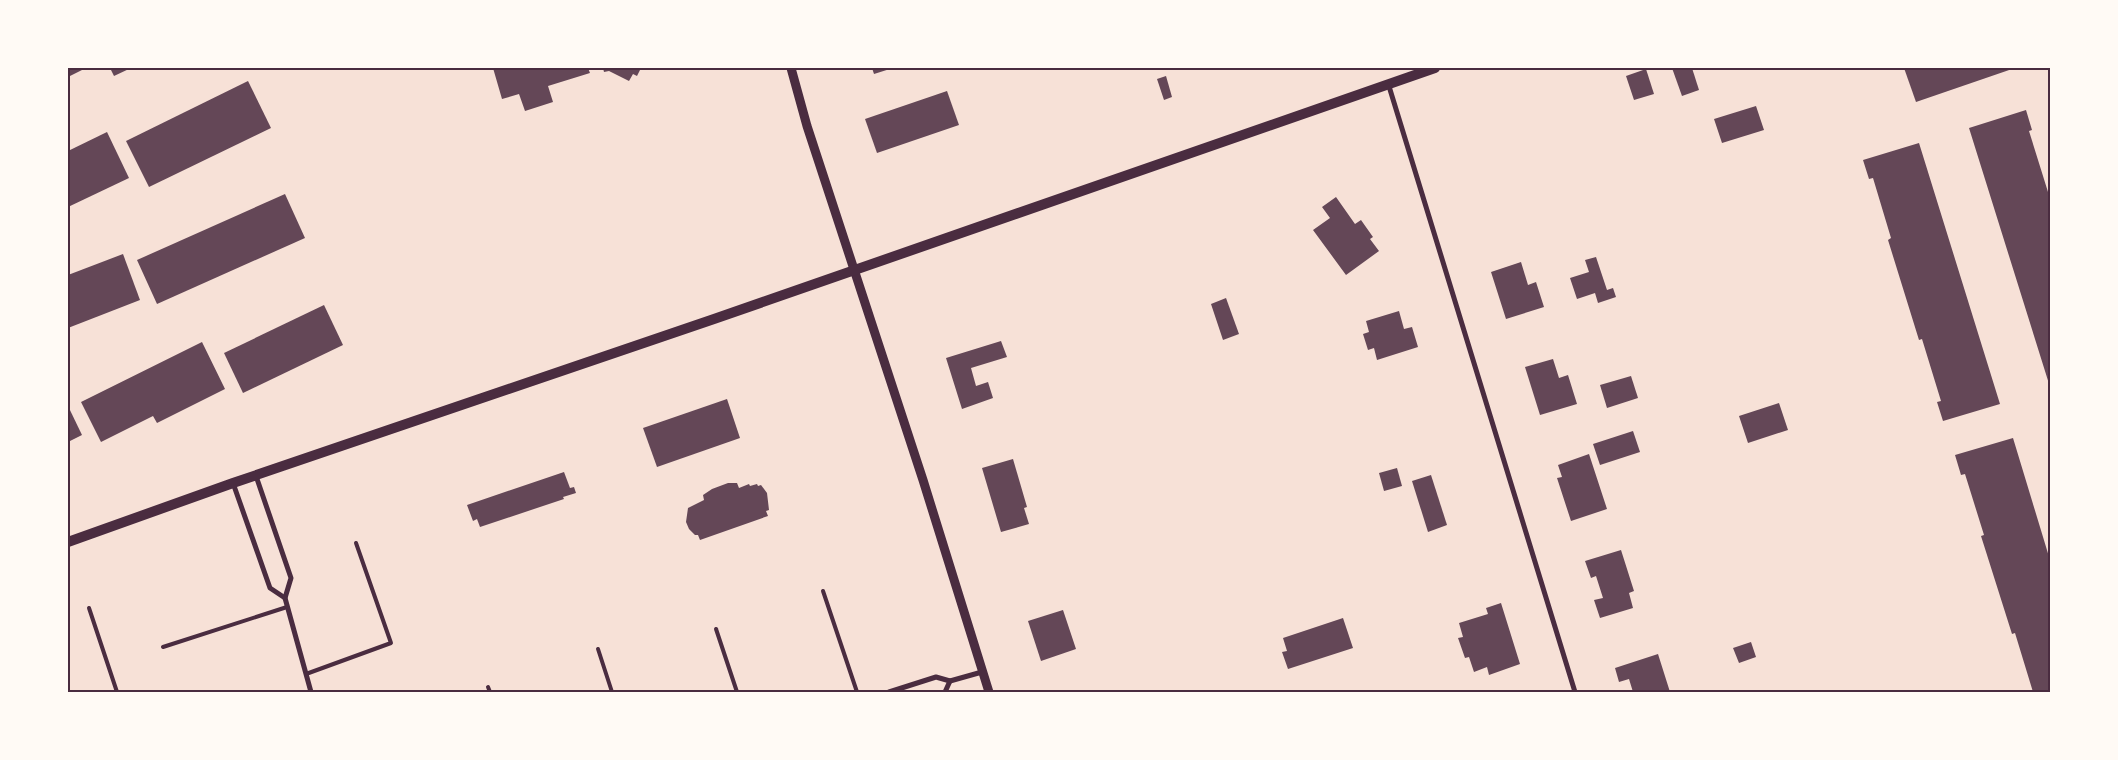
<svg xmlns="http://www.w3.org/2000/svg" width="2118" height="760" viewBox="0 0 2118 760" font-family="Roboto,sans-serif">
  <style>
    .building { fill: #644757 }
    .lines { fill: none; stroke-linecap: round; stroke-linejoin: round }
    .service { stroke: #4a2c40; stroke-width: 4 }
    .minor { stroke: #4a2c40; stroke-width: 5 }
    .tertiary { stroke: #4a2c40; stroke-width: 9 }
    .secondary { stroke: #4a2c40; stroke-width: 10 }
    .neatline { fill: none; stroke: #4a2c40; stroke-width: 2 }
  </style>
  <rect width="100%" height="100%" fill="#f7e1d7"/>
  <g class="building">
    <path d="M68,68H86L68,77Z"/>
    <path d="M110,68H131L114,76Z"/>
    <path d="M493,68H588L590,73L548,86L553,102L525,111L519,94L502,99Z"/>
    <path d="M603,68H641L637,76L633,74L629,81L609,71L604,72Z"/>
    <path d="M872,68H893L874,74Z"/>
    <path d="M1672,68H1692L1699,90L1682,96Z"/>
    <path d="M1904,68H2015L1916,102Z"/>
    <path d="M1646,69L1654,94L1634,100L1626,76Z"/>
    <path d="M1166,76L1172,97L1164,100L1157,79Z"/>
    <path d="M248,81L271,128L149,187L126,141Z"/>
    <path d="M947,91L959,125L877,153L865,119Z"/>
    <path d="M1756,106L1764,130L1722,143L1714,119Z"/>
    <path d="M2026,110L2032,130L2029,131L2048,192L2050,191V387L1969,128Z"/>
    <path d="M107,132L129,178L68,207V151Z"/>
    <path d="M1919,143L2000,404L1943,421L1937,402L1941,401L1922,339L1919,340L1888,240L1891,238L1873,178L1869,179L1863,160Z"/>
    <path d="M285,194L305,238L157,304L137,260Z"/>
    <path d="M1336,197L1355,224L1361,220L1373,237L1370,239L1379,251L1346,275L1313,230L1330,218L1322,207Z"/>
    <path d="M123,254L140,300L68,328V275Z"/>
    <path d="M1596,257L1607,290L1613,288L1616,297L1598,303L1595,293L1577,299L1570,278L1589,272L1585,260Z"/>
    <path d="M1521,262L1528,285L1536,282L1544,307L1506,319L1491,272Z"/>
    <path d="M1226,298L1239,334L1223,340L1211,304Z"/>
    <path d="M324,305L343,345L243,393L224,353Z"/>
    <path d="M1399,311L1404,329L1412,327L1418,347L1377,360L1374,348L1368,350L1363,334L1369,332L1366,321Z"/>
    <path d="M1001,341L1007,357L971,368L976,386L988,382L993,398L962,409L946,358Z"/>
    <path d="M202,342L225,389L157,423L153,416L101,442L81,402Z"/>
    <path d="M1553,359L1559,378L1568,375L1577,404L1540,415L1525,367Z"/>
    <path d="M1631,376L1638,398L1607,408L1600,385Z"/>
    <path d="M727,399L740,438L657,467L643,428Z"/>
    <path d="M1779,403L1788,430L1748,443L1739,416Z"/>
    <path d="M68,406L82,435L68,442Z"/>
    <path d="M1633,431L1640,452L1600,465L1593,444Z"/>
    <path d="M2013,438L2050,560V692H2033L2015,633L2012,634L1981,536L1984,535L1965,474L1961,475L1955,455Z"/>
    <path d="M1589,454L1607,509L1571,521L1557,478L1562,477L1558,465Z"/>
    <path d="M1013,459L1027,507L1024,508L1029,524L1001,532L982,468Z"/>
    <path d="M1397,468L1402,486L1384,491L1379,473Z"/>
    <path d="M564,472L570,488L574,487L576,493L563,497L564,499L480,527L477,519L473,521L467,505Z"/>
    <path d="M1431,475L1447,525L1428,532L1412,481Z"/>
    <path d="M728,483H737L739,488L749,484L750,486L757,484L758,486L761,485L767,493L769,510L766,511L768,516L700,540L698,535H695L689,529L686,522L688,508L704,500L703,495L712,489Z"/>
    <path d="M1621,550L1634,591L1629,593L1633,608L1600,618L1594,600L1603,598L1596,576L1591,578L1585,561Z"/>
    <path d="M1501,603L1520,664L1489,675L1487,667L1474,672L1469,657L1465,658L1458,638L1463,637L1459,623L1488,614L1486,608Z"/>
    <path d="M1063,610L1076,649L1041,661L1028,621Z"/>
    <path d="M1343,618L1353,648L1288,669L1282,652L1287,651L1283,638Z"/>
    <path d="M1751,642L1756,657L1739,663L1733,648Z"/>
    <path d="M1658,654L1670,692H1633L1629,679L1619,682L1615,668Z"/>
  </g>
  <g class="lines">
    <g class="service">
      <path d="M823,591L857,692"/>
      <path d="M89,608L117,692"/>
      <path d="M716,629L737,692"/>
      <path d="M163,647L287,607"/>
      <path d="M598,649L612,692"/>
      <path d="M306,674L391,643L356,543"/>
      <path d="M488,687L490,692"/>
    </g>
    <g class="minor">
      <path d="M1388,83L1575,692"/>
      <path d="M256,476L291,578L285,598L311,692"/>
      <path d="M233,483L270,588L285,598"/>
      <path d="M889,692L936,677L950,681L982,672"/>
      <path d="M945,692L950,681"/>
    </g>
    <path class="tertiary" d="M791,68L807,126L923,480L989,692"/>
    <path class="secondary" d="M68,542L233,483L714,319L1435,68"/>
  </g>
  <rect width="2118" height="760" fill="none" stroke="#fffaf5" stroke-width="138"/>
  <rect x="69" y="69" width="1980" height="622" class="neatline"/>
</svg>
